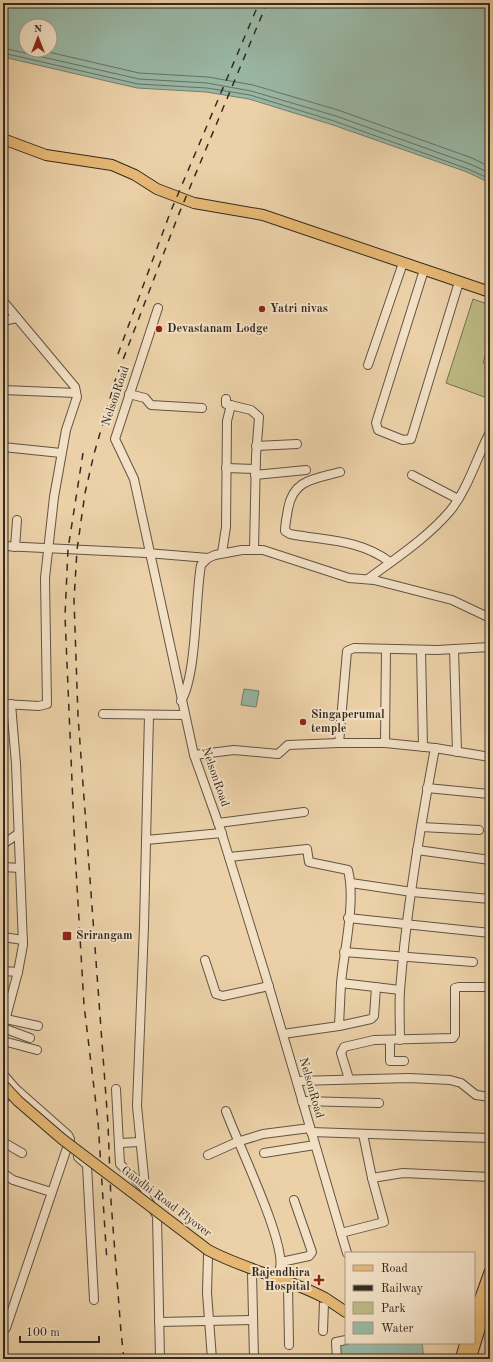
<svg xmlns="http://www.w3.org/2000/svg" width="493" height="1362" viewBox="0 0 493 1362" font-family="'Old Standard TT',serif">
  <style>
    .green { fill: #bdba84; stroke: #787252 }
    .water { fill: #99b7a5; stroke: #707f70; fill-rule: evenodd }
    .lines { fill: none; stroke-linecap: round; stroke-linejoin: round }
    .shore { stroke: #667163; stroke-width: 1 }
    .minor-casing { stroke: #615443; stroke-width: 10 }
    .major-casing { stroke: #332b21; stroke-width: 12 }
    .highway-casing { stroke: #332b21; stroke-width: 13 }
    .minor { stroke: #f3e1c6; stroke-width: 8 }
    .major { stroke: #e6b874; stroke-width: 10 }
    .highway { stroke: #e6b874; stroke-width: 11 }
    .rail { stroke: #332b21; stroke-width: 1.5; stroke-dasharray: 7 7; stroke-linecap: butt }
    .major-bridge-casing { stroke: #332b21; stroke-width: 12; stroke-linecap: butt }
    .major-bridge { stroke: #e6b874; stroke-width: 10 }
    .poi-dot { fill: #8f2418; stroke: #f3e1c6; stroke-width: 1.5 }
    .labels { text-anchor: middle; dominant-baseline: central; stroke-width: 4; stroke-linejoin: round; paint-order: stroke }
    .poi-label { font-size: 12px; font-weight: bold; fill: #332b21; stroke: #f3e1c6; text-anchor: start }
    .street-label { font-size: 12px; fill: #332b21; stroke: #f3e1c6 }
  </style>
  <rect width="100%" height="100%" fill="#ecd1a8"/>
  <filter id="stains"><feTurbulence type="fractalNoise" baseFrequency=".005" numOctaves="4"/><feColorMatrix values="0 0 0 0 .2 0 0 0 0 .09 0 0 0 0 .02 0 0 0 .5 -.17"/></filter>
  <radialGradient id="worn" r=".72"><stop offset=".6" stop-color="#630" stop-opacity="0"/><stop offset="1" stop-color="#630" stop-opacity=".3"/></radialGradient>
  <path class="green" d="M473,299L490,305V340L483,363L490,365V399L446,383Z"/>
  <g class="water">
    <path d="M3,3H490V183L467,172L333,125L249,99L206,92L137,88L3,57ZM26,26H50V50H26Z"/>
    <path d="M244,689L259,691L256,707L241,705Z"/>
    <path d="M338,1343H422L424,1359H340Z"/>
  </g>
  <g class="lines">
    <g class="shore">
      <path d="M3,48L139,79L207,83L251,91L336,116L470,164L490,173"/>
      <path d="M40,50L139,73L208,77L253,85L338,110L472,158L490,167"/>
      <path d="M3,53L138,84L207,88L250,95L334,121L468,169L490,179"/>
    </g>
    <g class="minor-casing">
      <g id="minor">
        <path d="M424,270L376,423L378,430L403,440L411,439L459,282"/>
        <path d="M3,301L75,387L77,397L66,430L54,497L45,578L47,704L39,706L3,704"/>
        <path d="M158,308L115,439L134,479L194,755L220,828L266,977L347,1253"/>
        <path d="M3,321L17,318"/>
        <path d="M368,365L403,263"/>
        <path d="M3,390L76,393"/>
        <path d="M129,394L145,398L151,405L202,408"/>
        <path d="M226,399V404L251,410L259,417L256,456L254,550"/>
        <path d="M256,446L297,444"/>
        <path d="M3,447L61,453"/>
        <path d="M226,468L255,469"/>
        <path d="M340,472C315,479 293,479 288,509C287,516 285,524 285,531L290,534C327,541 359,539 390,562"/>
        <path d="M255,475L306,470"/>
        <path d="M412,475L458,499"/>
        <path d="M3,546L147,553L208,558"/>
        <path d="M15,547L17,520"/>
        <path d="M222,553L226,527L227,421L231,405"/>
        <path d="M368,579C396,558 427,538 450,511C468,489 477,457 490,432"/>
        <path d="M454,649L457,752"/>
        <path d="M421,650L423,747"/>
        <path d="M181,701C197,675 195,599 201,565L208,558L215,555L242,550H263L349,578L374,580L452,600L490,618"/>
        <path d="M103,714L185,715"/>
        <path d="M149,715L144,926L137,1106L146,1197L157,1216L160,1359"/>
        <path d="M385,743L386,649"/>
        <path d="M435,748L385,743H339L347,651L354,648L437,650L490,647"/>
        <path d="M194,755L234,750L278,754L288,745L339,743"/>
        <path d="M427,788L489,794"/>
        <path d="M218,823L304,812"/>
        <path d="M421,827L479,830"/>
        <path d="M146,840L222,833"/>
        <path d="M3,844L18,834"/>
        <path d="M417,850L490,860"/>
        <path d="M229,857L307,849L309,862L348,870C356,901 344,951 341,983L400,990"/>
        <path d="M3,867L20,868"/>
        <path d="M351,883L412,892L490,899"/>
        <path d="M348,918L490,933"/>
        <path d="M3,937L23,940"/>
        <path d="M344,952L473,962"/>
        <path d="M205,960L216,994L223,996L269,986"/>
        <path d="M3,971L18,972"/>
        <path d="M6,1019L38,1026"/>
        <path d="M339,1026L341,983"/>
        <path d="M3,1028L18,972L23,945L16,764L11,704"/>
        <path d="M3,1028L30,1038"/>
        <path d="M283,1034L339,1026L371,1019L374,1016L376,987"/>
        <path d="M390,1040V1061H404"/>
        <path d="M400,1040C400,1024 399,1007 400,991C406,910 420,828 435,748L490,757"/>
        <path d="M3,1041L37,1050"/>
        <path d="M3,1074L16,1089L68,1135L70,1139L6,1328"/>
        <path d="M349,1079L341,1053L344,1047L374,1040L453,1038L455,1035V988L459,987H490"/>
        <path d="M297,1081L409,1078L450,1080L461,1083L476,1095L490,1097"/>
        <path d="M116,1089L120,1164L145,1189"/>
        <path d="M3,1100L7,1096"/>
        <path d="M302,1101L379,1103"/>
        <path d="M226,1111C237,1142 286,1242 280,1268"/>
        <path d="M311,1132L490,1138"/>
        <path d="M3,1142L22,1153"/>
        <path d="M120,1143L140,1142"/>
        <path d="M264,1153L315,1145"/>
        <path d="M208,1155L237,1142L263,1134L310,1128"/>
        <path d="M78,1157L87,1165L94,1300"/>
        <path d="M3,1173L13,1180L51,1192"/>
        <path d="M372,1178L403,1173L490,1177"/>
        <path d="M341,1233L384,1222L372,1178L363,1134"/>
        <path d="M208,1255L207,1293L212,1359"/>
        <path d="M281,1262L309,1256L312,1252L294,1200"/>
        <path d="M252,1273L254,1359"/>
        <path d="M288,1285L289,1345"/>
        <path d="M159,1322L252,1320"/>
        <path d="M323,1331L324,1302"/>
        <path d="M337,1359L336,1342L346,1340"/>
      </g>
    </g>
    <g class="major-casing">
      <g id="major">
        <path d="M3,139L46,155L112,165L135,175L157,189L194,203L263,215L490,292"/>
        <path d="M325,1298L346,1312"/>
      </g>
    </g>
    <g class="highway-casing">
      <g id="highway">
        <path d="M474,1317L490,1272"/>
        <path d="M461,1359L466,1343"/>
        <path d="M470,1359L490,1294"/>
      </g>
    </g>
    <use href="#minor" class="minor"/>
    <use href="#major" class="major"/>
    <use href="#highway" class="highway"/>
    <g class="rail">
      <path d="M118,354L170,213L259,3"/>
      <path d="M83,453L68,549L65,616L75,852L84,1005L98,1121L107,1262"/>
      <path d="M124,1359L121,1332L111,1201L108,1124L78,716L74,600L77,550L85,493L94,454L116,378L178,216L267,3"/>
    </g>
    <g class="major-bridge-casing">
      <path id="major-bridge" d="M3,1085L18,1101L62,1139L208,1250C245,1270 288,1278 325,1298"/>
    </g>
    <use href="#major-bridge" class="major-bridge"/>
  </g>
  <g class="poi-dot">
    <circle cx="262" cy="309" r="4"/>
    <circle cx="159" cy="329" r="4"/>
    <circle cx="303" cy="722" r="4"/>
    <rect x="62" y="931" width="10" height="10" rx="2"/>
    <path d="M317 1274h4v4h4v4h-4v4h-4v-4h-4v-4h4z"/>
  </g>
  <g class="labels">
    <g class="poi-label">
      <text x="270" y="309">Yatri nivas</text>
      <text x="167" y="329">Devastanam Lodge</text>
      <text x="311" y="715">Singaperumal<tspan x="311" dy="14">temple</tspan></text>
      <text x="76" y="936">Srirangam</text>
      <text x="310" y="1273" text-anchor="end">Rajendhira<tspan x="310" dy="14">Hospital</tspan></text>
    </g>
    <g class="street-label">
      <text transform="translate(116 396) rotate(-71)">NelsonRoad</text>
      <text transform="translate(215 777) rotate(71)">NelsonRoad</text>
      <text transform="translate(311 1088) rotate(74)">NelsonRoad</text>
      <text transform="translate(166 1202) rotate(37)">Gandhi Road Flyover</text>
    </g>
  </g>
  <rect width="493" height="1362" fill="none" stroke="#ecd1a8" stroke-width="16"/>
  <rect x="4" y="4" width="485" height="1354" fill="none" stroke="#332b21" stroke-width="2"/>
  <rect x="8" y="8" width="477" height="1346" fill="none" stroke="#332b21"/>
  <rect x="345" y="1252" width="130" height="92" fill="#f3e1c6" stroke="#a69884"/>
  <rect x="353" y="1265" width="20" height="6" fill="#e6b874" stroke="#a69884"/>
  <text x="381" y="1272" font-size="12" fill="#332b21">Road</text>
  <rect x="353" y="1285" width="20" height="6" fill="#332b21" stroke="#a69884"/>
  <text x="381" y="1292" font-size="12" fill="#332b21">Railway</text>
  <rect x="353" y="1302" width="20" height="12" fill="#bdba84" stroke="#a69884"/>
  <text x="381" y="1312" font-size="12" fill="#332b21">Park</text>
  <rect x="353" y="1322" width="20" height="12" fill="#99b7a5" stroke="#a69884"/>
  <text x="381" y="1332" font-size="12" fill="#332b21">Water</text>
  <g transform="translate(38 38)"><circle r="19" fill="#f3e1c6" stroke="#a69884"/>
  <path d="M0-3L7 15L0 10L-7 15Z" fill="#8f2418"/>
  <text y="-6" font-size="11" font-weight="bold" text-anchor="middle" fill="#332b21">N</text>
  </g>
  <path d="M20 1336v6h79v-6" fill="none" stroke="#332b21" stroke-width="2"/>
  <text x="26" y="1336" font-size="12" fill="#332b21" stroke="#f3e1c6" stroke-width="3" paint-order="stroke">100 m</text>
  <rect width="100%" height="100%" filter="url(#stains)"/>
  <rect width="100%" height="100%" fill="url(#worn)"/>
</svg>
